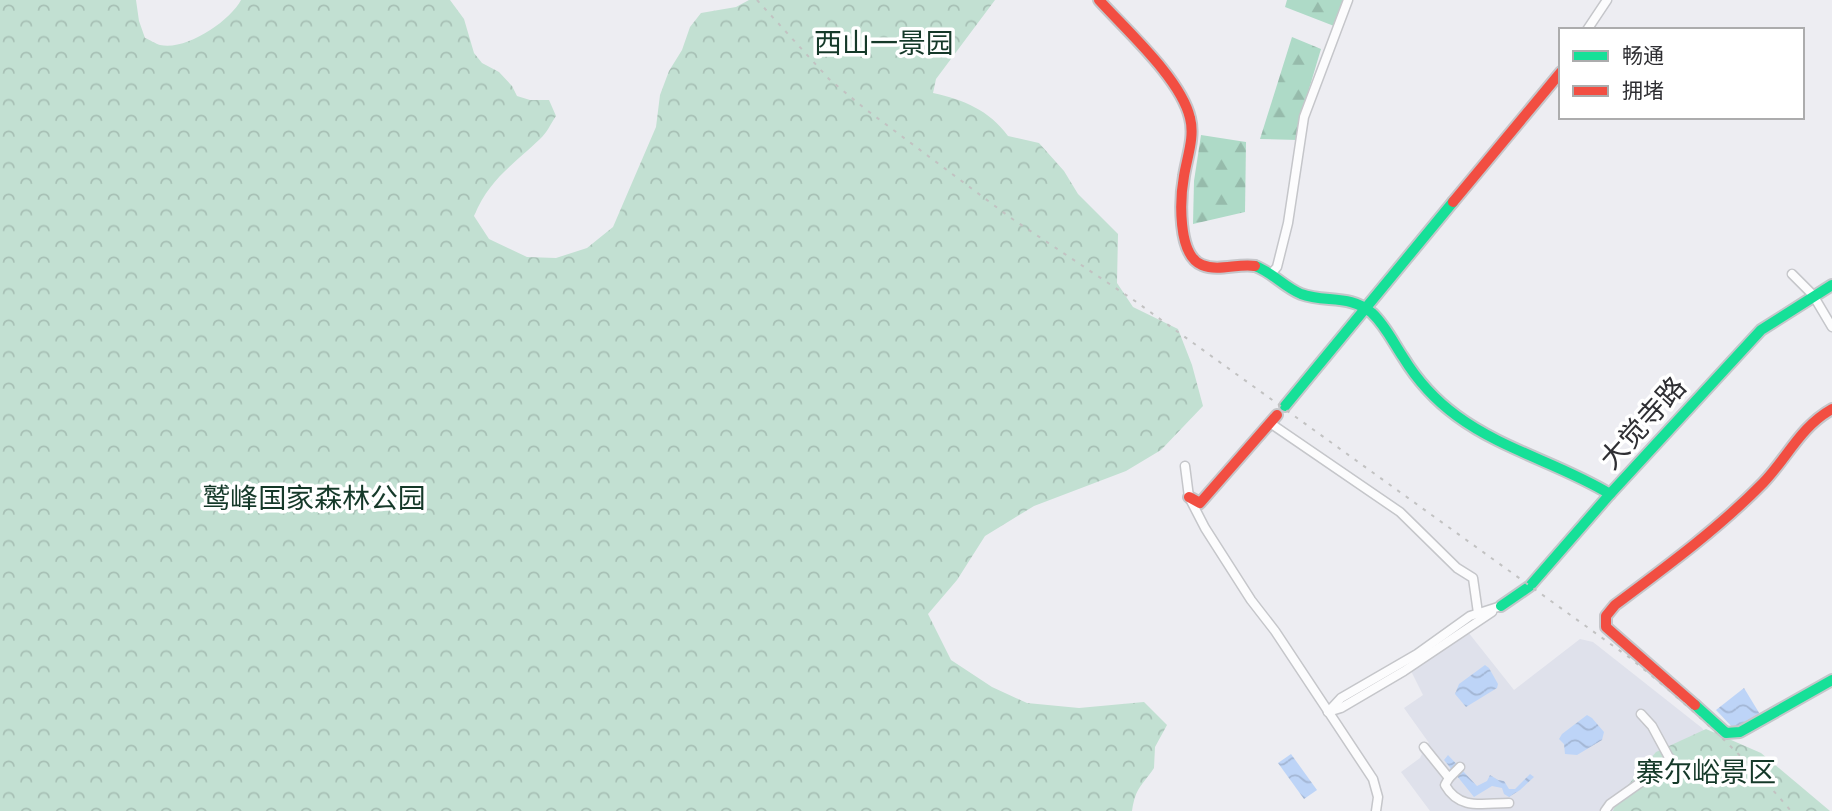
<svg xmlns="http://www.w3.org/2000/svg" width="1832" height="811" viewBox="0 0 1832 811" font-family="Jost,'Noto Sans SC',sans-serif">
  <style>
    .built { fill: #dfe1eb }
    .forest { fill: url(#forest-firs) }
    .park { fill: url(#park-crowns) }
    .water { fill: url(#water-waves) }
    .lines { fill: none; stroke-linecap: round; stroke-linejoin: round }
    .street-casing { stroke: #c5c6ca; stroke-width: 11 }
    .fast-casing { stroke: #c5c6ca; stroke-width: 14 }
    .jam-casing { stroke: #c5c6ca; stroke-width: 14 }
    .street { stroke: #fcfcfd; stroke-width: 8 }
    .fast { stroke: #16e098; stroke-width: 10 }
    .jam { stroke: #f24e42; stroke-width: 10 }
    .rail { stroke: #c2c2c2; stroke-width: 2; stroke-dasharray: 3.5 7; stroke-linecap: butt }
    .labels { text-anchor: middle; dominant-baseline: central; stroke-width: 7; stroke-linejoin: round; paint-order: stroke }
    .park-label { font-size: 28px; fill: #153929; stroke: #fff }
    .street-label { font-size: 28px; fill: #2f2f33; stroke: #fff }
  </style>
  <defs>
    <pattern id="forest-firs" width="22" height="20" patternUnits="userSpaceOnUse" patternTransform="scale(1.75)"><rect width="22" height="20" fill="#aedac7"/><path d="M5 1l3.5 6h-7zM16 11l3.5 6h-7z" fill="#96bbab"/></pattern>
    <pattern id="park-crowns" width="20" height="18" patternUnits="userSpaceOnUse" patternTransform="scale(1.75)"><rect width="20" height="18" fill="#c2e0d2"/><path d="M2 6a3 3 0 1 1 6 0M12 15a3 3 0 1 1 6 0" fill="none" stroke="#a7c0b5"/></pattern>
    <pattern id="water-waves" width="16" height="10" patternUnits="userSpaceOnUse" patternTransform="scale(1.75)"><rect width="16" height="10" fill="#bdd4f7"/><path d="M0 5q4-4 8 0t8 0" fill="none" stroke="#a3b6d4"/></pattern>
  </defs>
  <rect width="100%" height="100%" fill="#ededf2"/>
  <path class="built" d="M1468,632L1514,690L1580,639L1593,642L1702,728L1711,741L1624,811H1430L1401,772L1420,758L1422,754L1419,750L1429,743L1404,708L1423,695L1411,671Z"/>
  <g class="forest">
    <path d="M1287,0H1344L1334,26L1285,7Z"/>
    <path d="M1292,37L1321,49L1298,126V140L1260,139Z"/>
    <path d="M1201,135L1246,142L1245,212L1193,224L1194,181Z"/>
  </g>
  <g class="park">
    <path d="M0,0H136L139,21L145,38C150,40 156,44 160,45C186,51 230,21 241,0H450L464,19L474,53L482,63L499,72L512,86L517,96L530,100H549L556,116C551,123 547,133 540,139C512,166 490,178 474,216L489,239L527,257L556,258L587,248L613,227L656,127L660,95L669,71L682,50L690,27L701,13L736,7L749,0H995L936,79L933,93C964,100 989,110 1008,136L1039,143L1064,171L1078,194L1118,234L1117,283L1133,307L1178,329L1192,365L1203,406L1161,450L1126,471L1034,506L985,536L957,580L928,614L951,660L992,687L1027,703L1079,708L1144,702L1167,725L1155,747L1154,768C1142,786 1136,786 1132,811H0Z"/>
    <path d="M1706,729L1761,753L1830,811H1613L1618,797L1656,752Z"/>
  </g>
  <g class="water">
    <path d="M1485,665L1489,668L1498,684L1497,688L1466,707L1455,694L1459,684Z"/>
    <path d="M1744,688L1761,716L1733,728L1716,710Z"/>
    <path d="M1587,715L1592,718L1604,732L1602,740L1577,755L1565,754L1564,744L1559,739L1562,734Z"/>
    <path d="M1291,754L1317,790L1304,799L1278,763Z"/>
    <path d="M1448,755L1477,786L1487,781L1490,775L1498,780L1504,781L1509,789H1515L1530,774L1534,777L1520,790L1509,797L1504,794L1502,788L1492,786L1474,797L1444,760Z"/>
  </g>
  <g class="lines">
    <g class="street-casing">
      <g id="street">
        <path d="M1587,30L1607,0"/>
        <path d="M1271,274L1277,267L1288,223L1304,117L1348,0"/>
        <path d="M1792,274L1813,295L1832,327"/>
        <path d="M1270,423L1400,512L1457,568L1473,578L1478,613"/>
        <path d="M1185,466L1189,497L1205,528L1251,600L1275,631L1373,779L1378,797L1376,811"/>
        <path d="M1328,712L1341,698L1417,654L1470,616L1501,606"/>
        <path d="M1328,712L1341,708L1404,671L1492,612"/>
        <path d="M1641,714L1652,726L1672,763L1680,768L1705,773"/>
        <path d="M1424,747L1449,778L1460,767"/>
        <path d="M1449,778L1445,785C1460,811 1483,803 1509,803"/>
        <path d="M1605,811L1610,804L1654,773L1670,758"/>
      </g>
    </g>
    <g class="fast-casing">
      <g id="fast">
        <path d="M1255,266C1272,272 1284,287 1301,294C1325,303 1350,294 1372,313C1385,325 1393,342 1403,357C1417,380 1435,400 1457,416C1503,450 1561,464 1610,494"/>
        <path d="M1285,406L1453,202"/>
        <path d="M1501,606L1530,586L1610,494L1761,330L1832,285"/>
        <path d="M1695,705L1726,733L1740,732L1832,680"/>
      </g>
    </g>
    <g class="jam-casing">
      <g id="jam">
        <path d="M1099,0C1126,30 1181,79 1190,118C1195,137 1187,157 1184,176C1180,198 1177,255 1202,265C1219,272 1238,263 1255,266"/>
        <path d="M1453,202L1561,72"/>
        <path d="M1189,497L1200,503L1277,415"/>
        <path d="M1695,705L1606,627V616L1615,605C1666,567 1719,528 1763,483C1788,457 1800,427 1832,409"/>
      </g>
    </g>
    <use href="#street" class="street"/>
    <use href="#fast" class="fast"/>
    <use href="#jam" class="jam"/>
    <path class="rail" d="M757,0L829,79L864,108L1011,218L1135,301L1630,658C1688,705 1743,754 1791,811"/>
  </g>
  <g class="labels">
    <g class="park-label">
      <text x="884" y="43">西山一景园</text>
      <text x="314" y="498">鹫峰国家森林公园</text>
      <text x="1706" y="772">寨尔峪景区</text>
    </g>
    <g class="street-label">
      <text transform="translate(1643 423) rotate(-48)">大觉寺路</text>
    </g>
  </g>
  <rect x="1559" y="28" width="245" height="91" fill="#ffffff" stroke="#acacad" stroke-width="2"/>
  <rect x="1573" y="51" width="35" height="10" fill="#16e098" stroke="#acacad" stroke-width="2"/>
  <text x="1622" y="63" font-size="21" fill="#2f2f33">畅通</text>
  <rect x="1573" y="86" width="35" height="10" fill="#f24e42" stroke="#acacad" stroke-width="2"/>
  <text x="1622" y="98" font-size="21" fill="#2f2f33">拥堵</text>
</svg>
